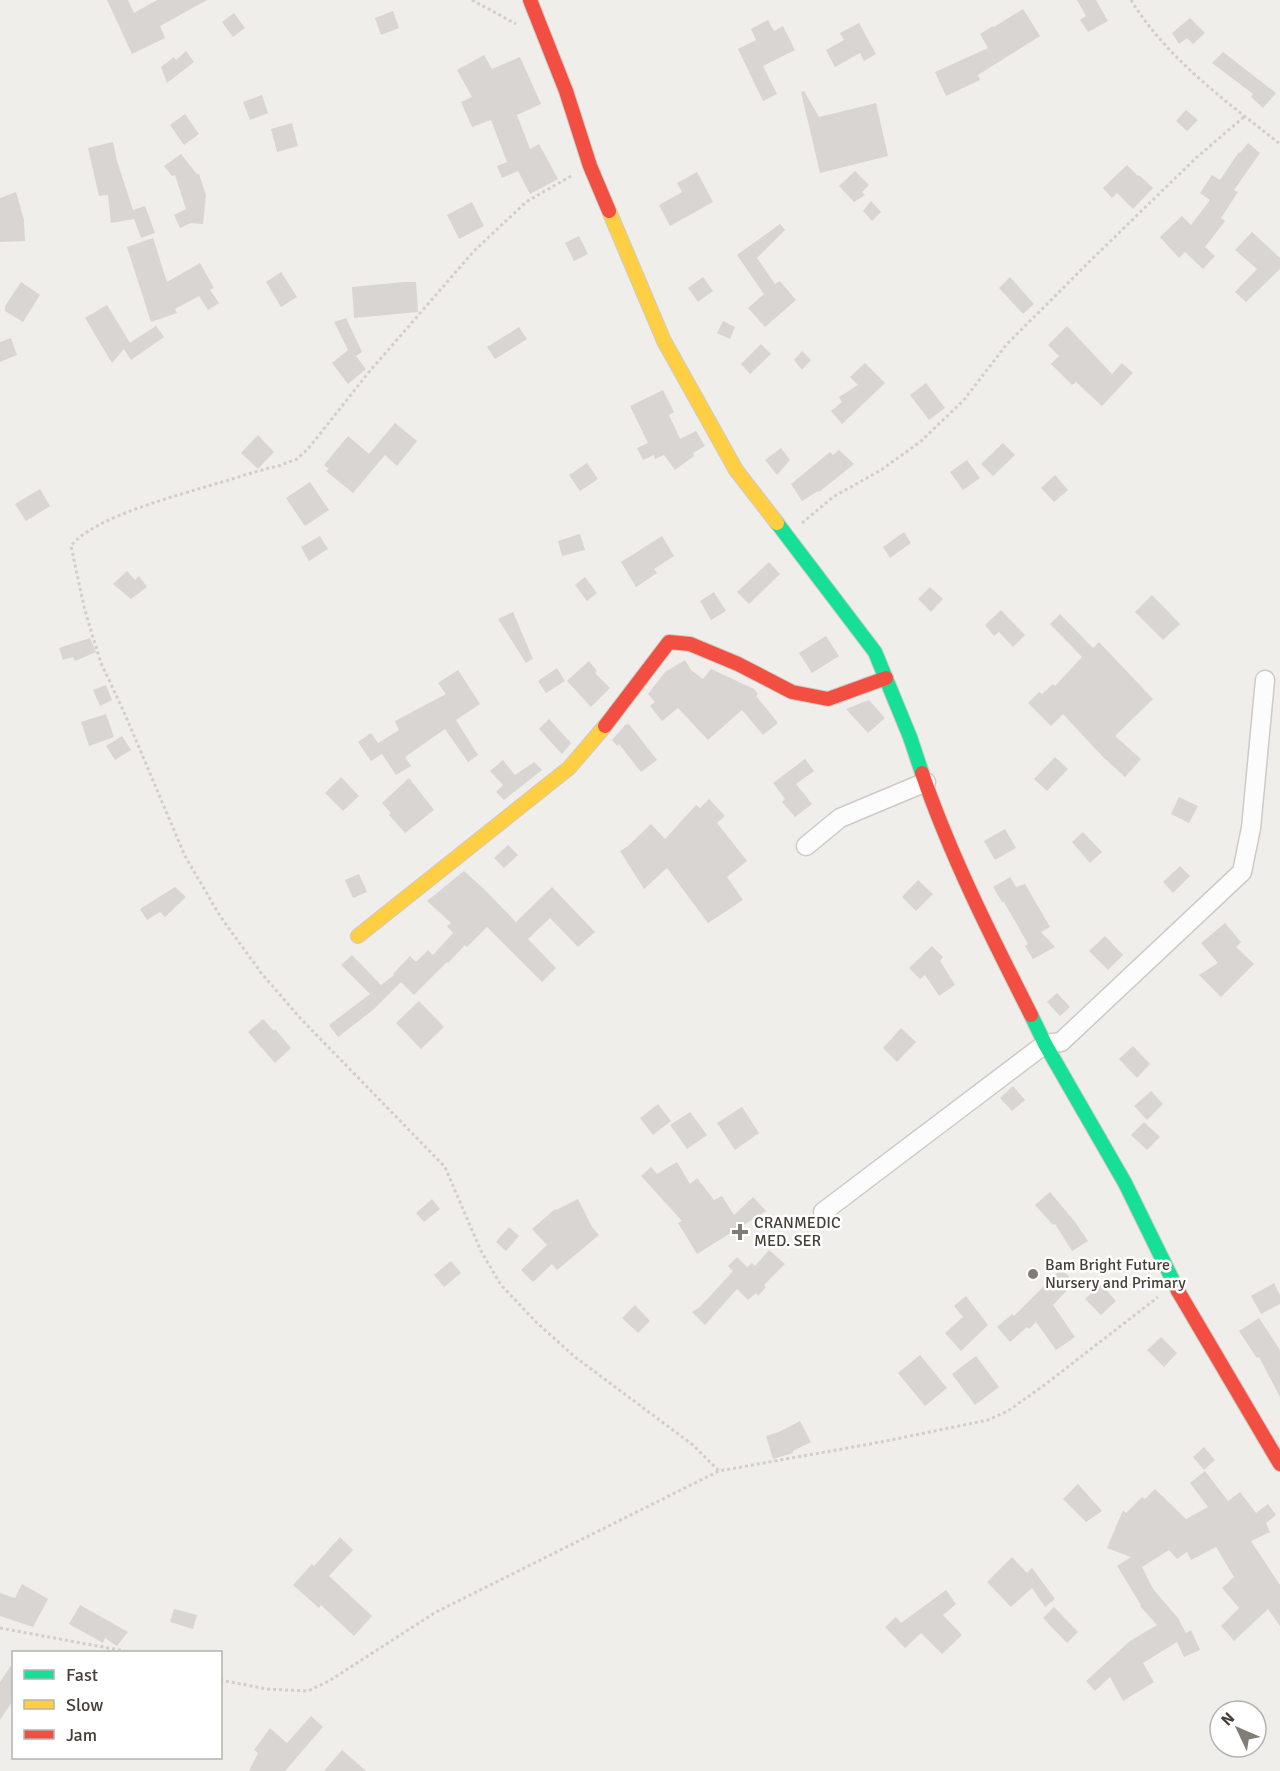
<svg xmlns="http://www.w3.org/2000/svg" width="1280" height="1771" viewBox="0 0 1280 1771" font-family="Signika,sans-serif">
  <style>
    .building { fill: #d8d5d2 }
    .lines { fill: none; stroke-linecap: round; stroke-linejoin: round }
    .street-casing { stroke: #cdcac7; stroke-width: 21 }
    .fast-casing { stroke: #cfcac2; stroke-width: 16 }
    .slow-casing { stroke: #cfcac2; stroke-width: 16 }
    .jam-casing { stroke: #cfcac2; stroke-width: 16 }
    .path { stroke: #d1cecb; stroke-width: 3; stroke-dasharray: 3 3; stroke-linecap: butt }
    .street { stroke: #fdfcfc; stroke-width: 18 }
    .fast { stroke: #16e098; stroke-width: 14 }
    .slow { stroke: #ffcf43; stroke-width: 14 }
    .jam { stroke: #f24e42; stroke-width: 14 }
    .poi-dot { fill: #827c76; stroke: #fff; stroke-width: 2 }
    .labels { text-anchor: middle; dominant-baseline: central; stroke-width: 5; stroke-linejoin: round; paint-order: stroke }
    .poi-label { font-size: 16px; fill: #463f37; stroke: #fff; text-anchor: start }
  </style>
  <rect width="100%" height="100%" fill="#f0eeeb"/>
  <g class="building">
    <path d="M107,0H128L134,13L157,0H207L160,26L165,38L132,54Z"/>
    <path d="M1077,0H1096L1108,21L1088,32L1080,20L1086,16Z"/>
    <path d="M1023,9L1040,36L978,75L980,80L946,96L935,72L988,48L980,34L993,26L994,27Z"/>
    <path d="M393,11L399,28L381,35L375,18Z"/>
    <path d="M234,13L245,28L233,37L222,22Z"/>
    <path d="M1190,18L1205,33L1193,44L1187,38L1179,44L1172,33Z"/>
    <path d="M768,20L774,31L783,26L795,50L763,66L777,94L763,101L738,49L756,40L751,29Z"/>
    <path d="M859,23L876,54L864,61L860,53L835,67L826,50L844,40L840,33Z"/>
    <path d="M186,51L194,62L167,83L161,67L174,57L176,60Z"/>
    <path d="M1223,52L1276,93L1263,108L1251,97L1253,94L1212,63Z"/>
    <path d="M484,55L492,69L520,57L541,104L517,115L530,149L539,144L558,179L530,194L518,171L502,178L497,166L507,162L491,120L472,127L461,102L472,97L457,70Z"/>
    <path d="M804,91L819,117L876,103L888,156L820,173L801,92Z"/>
    <path d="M262,95L268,113L250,120L243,102Z"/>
    <path d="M1186,110L1198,120L1187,131L1176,121Z"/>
    <path d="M185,114L199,134L184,145L170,125Z"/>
    <path d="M292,123L298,146L277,152L271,129Z"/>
    <path d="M113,142L117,161L133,210L145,206L155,233L141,238L134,219L111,223L108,195L99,196L88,148Z"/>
    <path d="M1248,143L1260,153L1234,190L1238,192L1221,218L1225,221L1205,247L1215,256L1203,269L1185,252L1179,258L1160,237L1182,216L1191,225L1210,200L1200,193L1212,175L1220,180L1239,152L1240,153Z"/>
    <path d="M181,154L197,174H199L206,195L203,224L191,223L180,228L174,215L186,209L175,175L172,176L164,166Z"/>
    <path d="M1127,165L1138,176L1139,175L1153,188L1133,209L1117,193L1112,198L1103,188Z"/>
    <path d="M855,171L869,185L862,192L865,195L854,202L839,186Z"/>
    <path d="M697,172L713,202L670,226L659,205L682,192L677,183Z"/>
    <path d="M16,192L24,220L25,241L0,242V198Z"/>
    <path d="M871,201L881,212L872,221L863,211Z"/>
    <path d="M472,202L484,226L459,239L447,215Z"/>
    <path d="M780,224L785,230L757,258L775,284L780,281L796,300L765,327L748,308L764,294L737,255Z"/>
    <path d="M1252,232L1280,258V269L1246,302L1235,292L1257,269L1235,250Z"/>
    <path d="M579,236L588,254L574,261L565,243Z"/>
    <path d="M153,238L167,282L200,263L214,288L210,290L219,303L208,310L199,296L175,309L177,313L151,322L127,247Z"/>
    <path d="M281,272L297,297L281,307L266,282Z"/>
    <path d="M703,277L713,291L698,302L688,288Z"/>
    <path d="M1010,277L1034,304L1023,314L999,288Z"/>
    <path d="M21,282L40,295L23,322L5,311V306Z"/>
    <path d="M404,282H416L418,312L354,318L352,287Z"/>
    <path d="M107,305L130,343L128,344L156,326L164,337L131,360L124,349L112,363L85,318Z"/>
    <path d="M346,318L362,352L356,356L366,369L348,384L332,363L348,350L334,322Z"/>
    <path d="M723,321L735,327L730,339L717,333Z"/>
    <path d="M1067,326L1112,374L1122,363L1133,373L1102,406L1076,382L1072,385L1051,364L1059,356L1048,345Z"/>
    <path d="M519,327L527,339L495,359L487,347Z"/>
    <path d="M11,338L17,355L0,362V342Z"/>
    <path d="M761,344L771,354L750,374L741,364Z"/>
    <path d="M802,351L811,360L802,370L794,360Z"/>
    <path d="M865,363L885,383L842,424L831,411L842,402L839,397L858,385L850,377Z"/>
    <path d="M926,383L945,408L929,420L910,395Z"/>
    <path d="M663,390L674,412L669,415L680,439L696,431L705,446L693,453L694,456L675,470L664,455L655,459L654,455L643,460L637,448L648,443L630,406Z"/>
    <path d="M395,423L417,441L397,466L385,455L353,493L326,471L329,469L324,465L348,436L369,454Z"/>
    <path d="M258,435L274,452L258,469L241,453Z"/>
    <path d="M1003,443L1015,455L993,476L981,464Z"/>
    <path d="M781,448L790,460L777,475L765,460Z"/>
    <path d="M839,450L854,464L819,492L818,491L802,501L791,484L830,452L833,455Z"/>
    <path d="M967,460L980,478L963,490L950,472Z"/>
    <path d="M587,463L598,479L580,491L569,475Z"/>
    <path d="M1055,475L1068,490L1054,502L1041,488Z"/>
    <path d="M310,482L329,510L305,526L286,498Z"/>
    <path d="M40,489L50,506L26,521L15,504Z"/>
    <path d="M904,532L911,543L890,558L883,547Z"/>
    <path d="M580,534L585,550L562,556L558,541Z"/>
    <path d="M320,536L328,549L309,561L301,547Z"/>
    <path d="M662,536L674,556L654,569L657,573L636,587L621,562Z"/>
    <path d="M769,562L780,574L749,604L737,592Z"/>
    <path d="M127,571L135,580L139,576L147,587L131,599L113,584Z"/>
    <path d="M585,577L597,593L587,601L575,585Z"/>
    <path d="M930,587L943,599L931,612L918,599Z"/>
    <path d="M714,592L726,611L711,620L700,601Z"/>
    <path d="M1152,595L1180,624L1163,640L1135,612Z"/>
    <path d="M1001,610L1025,635L1013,647L999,632L994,636L985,625Z"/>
    <path d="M513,612L533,659L526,663L498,619Z"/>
    <path d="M1060,614L1093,648L1099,642L1153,699L1115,736L1141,759L1125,777L1102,756L1063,714L1051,726L1028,703L1039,692L1042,694L1053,684L1055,686L1082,657L1050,624Z"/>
    <path d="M826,636L839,656L812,673L799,653Z"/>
    <path d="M90,638L96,652L75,661L73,657L63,660L59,648Z"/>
    <path d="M685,660L691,670L703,679L711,669L754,689L758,694L756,696L778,723L763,735L742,710L708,740L678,708L662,721L650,706L655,702L648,694L665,672Z"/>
    <path d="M589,661L597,671L595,673L610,688L591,707L567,681Z"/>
    <path d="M557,668L565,681L546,693L538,681Z"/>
    <path d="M458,670L480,704L456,720L478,755L468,762L445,729L405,757L411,766L396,775L382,754L371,761L358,742L371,733L378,743L399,730L395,721L446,694L438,683Z"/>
    <path d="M106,685L112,700L100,706L93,690Z"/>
    <path d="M869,700L885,718L868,733L846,709Z"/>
    <path d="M106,714L114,737L89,746L81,722Z"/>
    <path d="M549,719L571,743L562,754L539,729Z"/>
    <path d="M628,723L657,760L641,772L619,744L617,746L612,740L626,724L627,725Z"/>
    <path d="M122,736L131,750L115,760L106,746Z"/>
    <path d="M1055,757L1068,769L1047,791L1034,779Z"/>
    <path d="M805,759L814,771L796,784L812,804L795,817L782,802L785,799L773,783Z"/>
    <path d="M503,760L515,775L534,762L542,770L504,800L496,792L503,785L490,771Z"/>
    <path d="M341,777L359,796L343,811L325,793Z"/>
    <path d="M409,778L434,810L405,833L389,815L391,813L382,803Z"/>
    <path d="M1179,797L1198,806L1189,823L1171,814Z"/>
    <path d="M709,799L725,816L717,823L747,861L727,877L743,900L708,923L667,868L644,889L620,851L628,846L651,824L665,839L696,805L700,808Z"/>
    <path d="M1005,829L1016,848L995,860L984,841Z"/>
    <path d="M1083,832L1102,852L1090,863L1072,842Z"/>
    <path d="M508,845L518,855L504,868L494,858Z"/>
    <path d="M1180,866L1190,876L1173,893L1163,882Z"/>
    <path d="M464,871L484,889L516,922L552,887L595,932L578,947L550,918L528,939L556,968L542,982L487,927L467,947L465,945L448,963L447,962L414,995L401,982L373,1010L338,1037L329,1025L370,994L341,965L352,955L381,985L394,975L393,974L410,956L416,962L428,950L433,955L453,933L447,926L451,923L427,901Z"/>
    <path d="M359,874L367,892L353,898L345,880Z"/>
    <path d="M1010,877L1016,887L1025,884L1050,927L1041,932L1055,947L1033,959L1025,946L1028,944L1004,902H1002L993,887Z"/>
    <path d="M918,880L933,894L916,911L902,897Z"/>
    <path d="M175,887L186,897L165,917L160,912L147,920L140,909Z"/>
    <path d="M1225,923L1241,942L1236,947L1254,964L1221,997L1199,975L1218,963L1201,943Z"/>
    <path d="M1105,936L1123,955L1108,970L1089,951Z"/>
    <path d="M932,946L943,957L940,961L955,985L939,996L925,975L920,979L909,968Z"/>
    <path d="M1057,993L1070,1007L1060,1016L1047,1002Z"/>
    <path d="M419,1001L444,1027L421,1049L396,1023Z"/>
    <path d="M263,1019L274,1031L275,1029L291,1048L275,1063L248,1032Z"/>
    <path d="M901,1028L916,1042L897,1062L883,1048Z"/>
    <path d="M1133,1046L1150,1064L1137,1078L1119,1059Z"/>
    <path d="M1013,1086L1025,1100L1012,1111L1000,1098Z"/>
    <path d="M1151,1091L1163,1104L1147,1120L1134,1106Z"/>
    <path d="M658,1104L671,1121L653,1135L640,1118Z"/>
    <path d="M742,1107L759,1133L735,1150L717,1123Z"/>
    <path d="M690,1112L707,1135L687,1149L670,1125Z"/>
    <path d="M1144,1122L1160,1137L1147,1150L1131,1135Z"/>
    <path d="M677,1162L690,1184L697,1178L714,1200L722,1196L734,1215L753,1197L766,1211L697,1254L678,1223L682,1221L641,1176L651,1167L657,1174Z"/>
    <path d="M1050,1192L1075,1222L1088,1241L1072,1251L1055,1224L1053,1225L1035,1205Z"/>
    <path d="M432,1199L440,1209L424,1222L416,1213Z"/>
    <path d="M578,1199L592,1227L599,1235L557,1270L552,1264L533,1282L521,1270L547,1245L532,1229L555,1209L556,1210Z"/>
    <path d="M509,1227L519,1236L506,1251L496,1242Z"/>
    <path d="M769,1250L785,1264L764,1285L766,1287L758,1296L756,1293L748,1300L737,1289L705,1325L692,1312L700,1307L733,1271L728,1266L737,1257L747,1267L752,1263L755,1266Z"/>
    <path d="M451,1261L461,1273L444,1287L434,1275Z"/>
    <path d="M1061,1269L1075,1282L1053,1305L1075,1337L1056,1350L1036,1322L1029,1329L1027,1327L1010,1342L997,1327L1012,1314L1014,1316Z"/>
    <path d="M1274,1283L1280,1295V1304L1261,1314L1251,1296Z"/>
    <path d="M1101,1284L1116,1301L1101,1315L1085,1299Z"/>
    <path d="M966,1296L988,1325L961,1351L945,1333L963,1317L954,1306Z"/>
    <path d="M635,1305L650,1321L638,1333L622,1318Z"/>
    <path d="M1259,1318L1280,1350V1397L1259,1357L1257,1358L1239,1331Z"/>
    <path d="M1161,1337L1177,1353L1164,1367L1147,1350Z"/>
    <path d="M920,1355L947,1388L925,1406L898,1373Z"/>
    <path d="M976,1356L999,1387L975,1405L952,1374Z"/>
    <path d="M800,1421L811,1442L793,1451V1453L773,1459L766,1436L779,1432Z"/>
    <path d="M1204,1447L1215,1460L1204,1470L1193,1457Z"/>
    <path d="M1205,1471L1228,1501L1240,1492L1256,1513L1268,1504L1276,1515L1266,1523L1270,1532L1251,1541L1280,1585V1626L1268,1609L1234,1641L1221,1626L1239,1608L1222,1588L1234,1577L1216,1547L1191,1560L1187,1552L1177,1559L1169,1550L1142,1567L1153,1589L1178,1618L1186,1633L1191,1630L1200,1650L1184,1657L1177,1642L1143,1663L1154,1682L1123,1701L1110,1677L1095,1691L1086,1681L1130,1641L1157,1625L1140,1606L1141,1605L1117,1566L1131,1557L1107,1548L1123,1510L1126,1513L1142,1497L1145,1499L1155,1489L1186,1519L1208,1507L1190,1483Z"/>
    <path d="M1078,1484L1102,1511L1086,1522L1063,1499Z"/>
    <path d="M340,1537L353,1550L329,1576L372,1616L354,1636L321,1605L319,1608L293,1585L312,1564L314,1566Z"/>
    <path d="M1012,1557L1027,1573L1032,1568L1055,1599L1045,1607L1032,1588L1011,1607L987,1582Z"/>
    <path d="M22,1584L48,1599L33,1627L0,1616V1593L15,1598Z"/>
    <path d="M946,1590L956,1604L943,1615L962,1635L942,1654L921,1633L905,1648L885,1627L896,1617L901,1623Z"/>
    <path d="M80,1605L128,1632L117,1646L105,1638L103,1643L69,1624Z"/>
    <path d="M1054,1607L1078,1632L1067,1643L1043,1618Z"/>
    <path d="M174,1609L197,1615L193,1629L170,1622Z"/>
    <path d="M14,1661V1699L0,1720V1682Z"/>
    <path d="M311,1716L323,1727L285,1771H249L258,1753L254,1750L270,1728L287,1743Z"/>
    <path d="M342,1750L366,1771H324Z"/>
  </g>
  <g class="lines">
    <g class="street-casing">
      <g id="street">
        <path d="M806,846L840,818L926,782"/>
        <path d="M823,1212L1045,1044L1061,1042L1242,872L1251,828L1265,680"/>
      </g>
    </g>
    <g class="fast-casing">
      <g id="fast">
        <path d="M777,523L875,652L910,737L922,773"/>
        <path d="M1031,1015L1045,1044L1125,1183L1178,1291"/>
      </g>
    </g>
    <g class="slow-casing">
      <g id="slow">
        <path d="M609,211L664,341L736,470L777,523"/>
        <path d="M358,936L569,768L605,726"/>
      </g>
    </g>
    <g class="jam-casing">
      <g id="jam">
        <path d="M530,0L566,91L590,166L609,211"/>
        <path d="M605,726L669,642L690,644L738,664L792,692L828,699L886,678"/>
        <path d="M922,773C951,857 991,936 1031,1015"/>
        <path d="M1178,1291L1280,1464"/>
      </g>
    </g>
    <g class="path">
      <path d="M472,0L516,24"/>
      <path d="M1131,0C1167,59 1227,102 1280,144"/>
      <path d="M571,176L526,202L474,251L369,372L308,449L297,459L278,466C256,471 236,478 215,484C179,495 93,517 71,546L85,611L101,663L124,712L185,856L220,916L262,974L301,1019L445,1167L481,1251L501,1285L536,1322L575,1357L693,1445L719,1471"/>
      <path d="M802,523L833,497L881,470L920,442L963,401L1007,344L1091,260L1197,157L1245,116"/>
      <path d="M0,1628L130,1652"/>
      <path d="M220,1680L267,1689L308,1691L329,1681L436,1612L719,1471L881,1442L988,1420L1008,1411L1047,1383L1158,1297"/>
    </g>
    <use href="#street" class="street"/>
    <use href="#fast" class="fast"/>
    <use href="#slow" class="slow"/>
    <use href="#jam" class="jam"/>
  </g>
  <g class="poi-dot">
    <path d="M737 1223h6v6h6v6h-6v6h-6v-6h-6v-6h6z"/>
    <circle cx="1033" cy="1274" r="6"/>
  </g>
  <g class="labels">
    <g class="poi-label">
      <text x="754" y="1223">CRANMEDIC<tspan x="754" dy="18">MED. SER</tspan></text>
      <text x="1045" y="1265">Bam Bright Future<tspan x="1045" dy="18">Nursery and Primary</tspan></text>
    </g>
  </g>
  <rect x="12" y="1651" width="210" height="108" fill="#ffffff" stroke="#b5b2af" stroke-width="1.5"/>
  <rect x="24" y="1670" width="30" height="9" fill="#16e098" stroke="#b5b2af" stroke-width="1.5"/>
  <text x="66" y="1681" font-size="18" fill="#463f37">Fast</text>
  <rect x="24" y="1700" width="30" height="9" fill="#ffcf43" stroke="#b5b2af" stroke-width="1.5"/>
  <text x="66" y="1711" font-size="18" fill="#463f37">Slow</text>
  <rect x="24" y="1730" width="30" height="9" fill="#f24e42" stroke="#b5b2af" stroke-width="1.5"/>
  <text x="66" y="1741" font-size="18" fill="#463f37">Jam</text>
  <g transform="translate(1238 1729) rotate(314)"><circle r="28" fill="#ffffff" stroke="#b5b2af" stroke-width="1.5"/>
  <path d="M0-4.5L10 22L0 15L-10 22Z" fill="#827c76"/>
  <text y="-9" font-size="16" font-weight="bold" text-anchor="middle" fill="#463f37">N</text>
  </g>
</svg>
